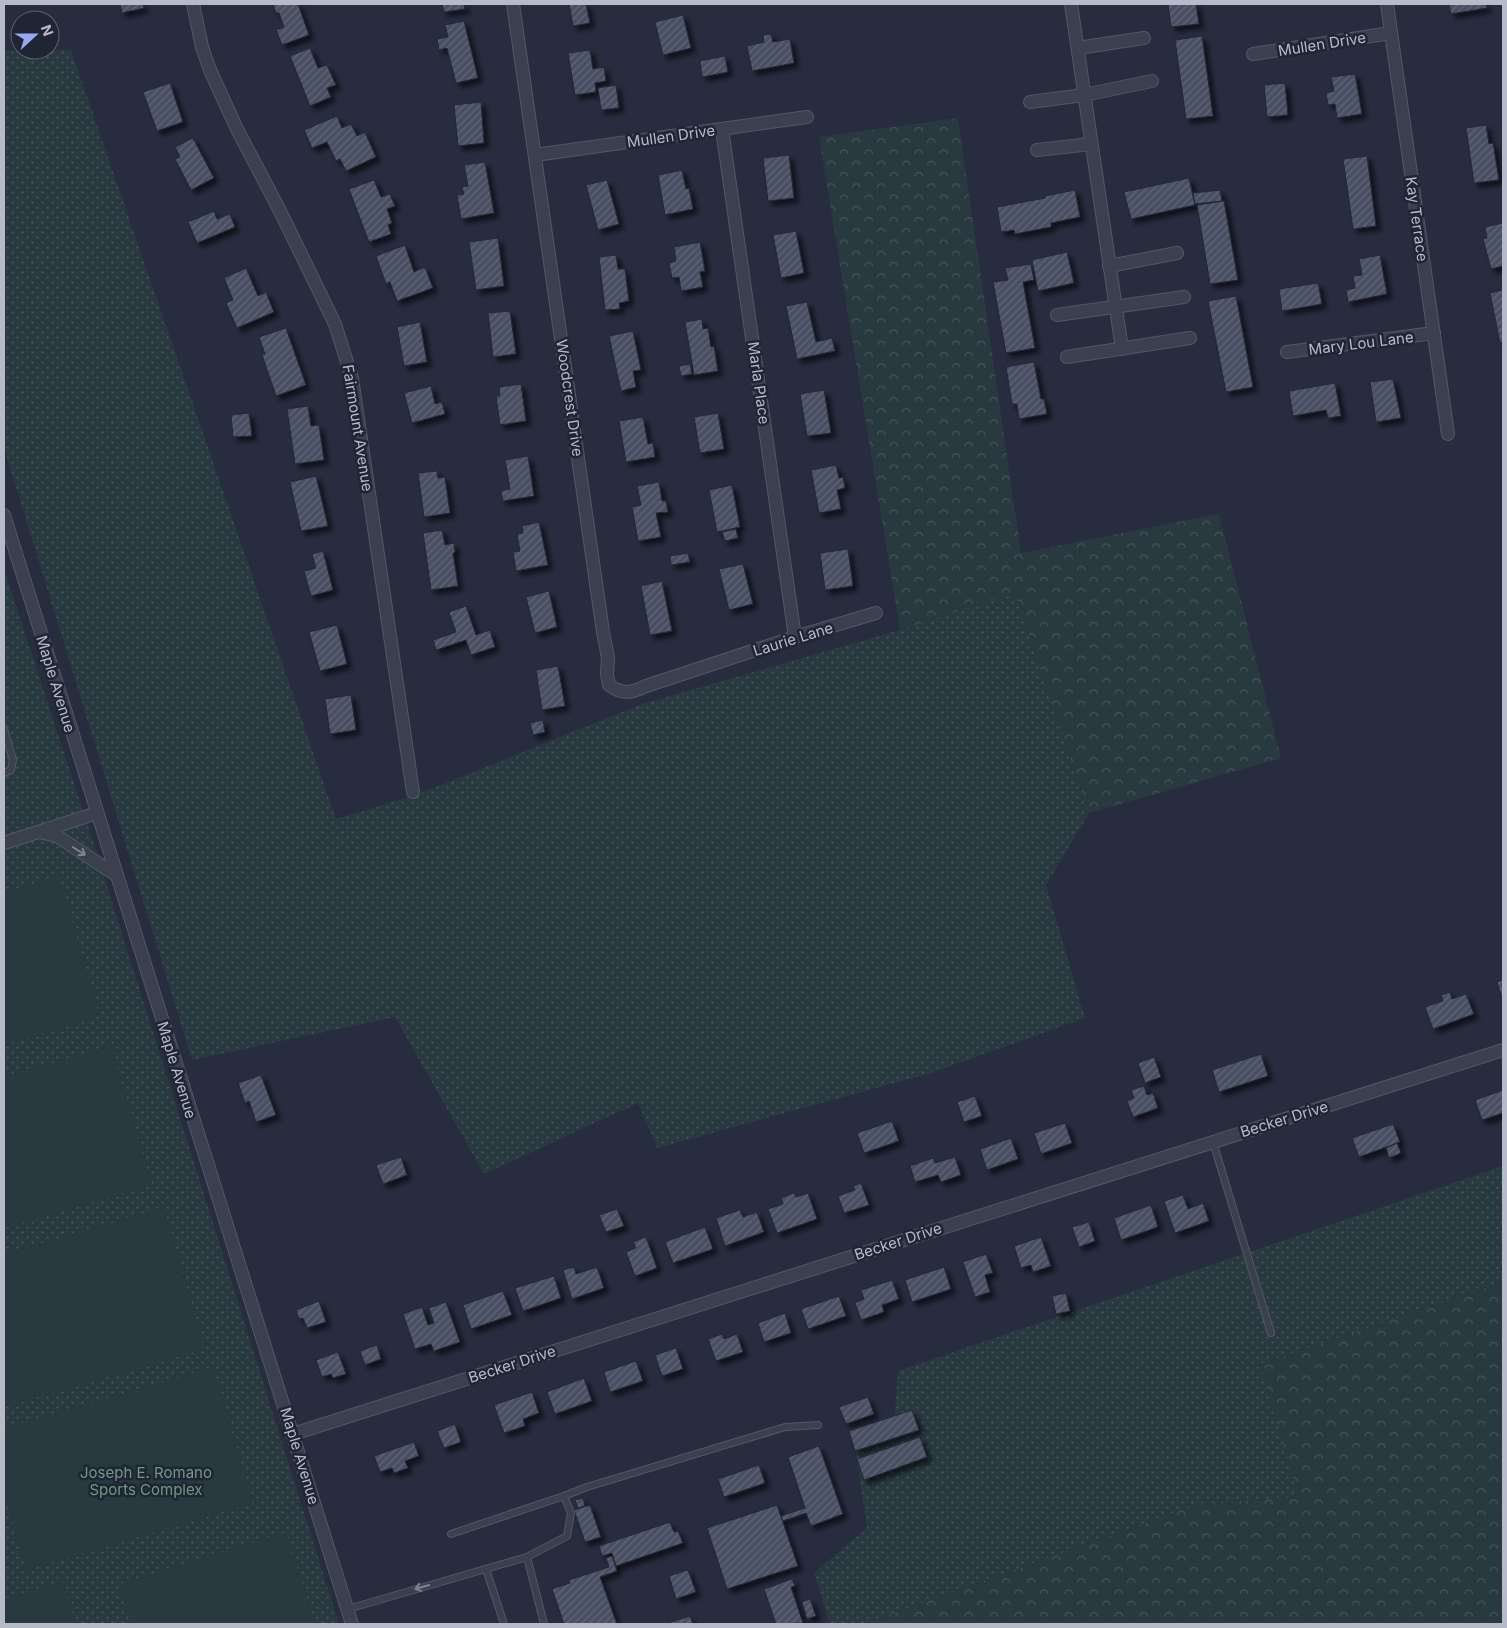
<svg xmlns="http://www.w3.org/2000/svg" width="1507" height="1628" viewBox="0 0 1507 1628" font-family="Inter,sans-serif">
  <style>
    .grass { fill: url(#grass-dots) }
    .forest { fill: url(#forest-crowns) }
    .pitch { fill: #293940 }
    .building { fill: url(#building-hatch); stroke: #222736; filter: url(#shadow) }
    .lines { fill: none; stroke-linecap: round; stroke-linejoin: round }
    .service-casing { stroke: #535866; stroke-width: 8 }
    .minor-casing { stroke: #535866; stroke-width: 14 }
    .service { stroke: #3b404f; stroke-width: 6 }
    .minor { stroke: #3b404f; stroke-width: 12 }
    .oneway { stroke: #7f8492 }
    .labels { text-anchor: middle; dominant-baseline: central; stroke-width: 5; stroke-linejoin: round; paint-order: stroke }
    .street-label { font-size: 15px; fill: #b7bbc9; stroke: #202534 }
    .park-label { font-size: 15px; fill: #709980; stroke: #202534 }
  </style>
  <defs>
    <pattern id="grass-dots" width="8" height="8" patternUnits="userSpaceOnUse" patternTransform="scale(1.25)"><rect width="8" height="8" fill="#293940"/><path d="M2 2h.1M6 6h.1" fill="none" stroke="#46545a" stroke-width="1.8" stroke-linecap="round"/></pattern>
    <pattern id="forest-crowns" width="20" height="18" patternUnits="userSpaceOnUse" patternTransform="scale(1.25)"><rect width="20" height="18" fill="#293940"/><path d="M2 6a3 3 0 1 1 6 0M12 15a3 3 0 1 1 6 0" fill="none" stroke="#46545a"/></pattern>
    <pattern id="building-hatch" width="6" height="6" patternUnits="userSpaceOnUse" patternTransform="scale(1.25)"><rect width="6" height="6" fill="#484f62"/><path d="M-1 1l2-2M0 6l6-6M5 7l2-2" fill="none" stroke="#606677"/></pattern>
    <filter id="shadow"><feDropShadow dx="4.5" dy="4.5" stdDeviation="2.5" flood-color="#0009"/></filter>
  </defs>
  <rect width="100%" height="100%" fill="#272d3f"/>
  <g class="grass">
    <path d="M4,50H71L336,819L416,795L642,704L900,630L1015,593L1089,813L1046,885L1085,1018L931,1073L657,1148L638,1103L484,1174L395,1017L192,1060L4,448Z"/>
    <path d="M4,569L92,838L339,1624H4Z"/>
    <path d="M1503,1166V1282L1260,1364L1300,1497L1199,1504L863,1624H830L814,1573L867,1528L855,1445L894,1423L898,1371Z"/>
  </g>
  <g class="forest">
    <path d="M958,118L1021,553L1219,514L1281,758L1089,813L1015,593L900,630L819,137Z"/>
    <path d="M1503,1282V1624H863L1199,1504L1299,1497L1260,1364Z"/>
  </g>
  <g class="pitch">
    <path d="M59,876L100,1016L4,1045V893Z"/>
    <path d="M111,1046L152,1185L4,1228V1077Z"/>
    <path d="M164,1208L205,1349L4,1407V1254Z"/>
    <path d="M213,1367L253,1503L26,1570L4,1493V1428Z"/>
    <path d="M286,1532L315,1624H131L118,1585Z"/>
    <path d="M63,1581L76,1624H4V1599Z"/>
  </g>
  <g class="building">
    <path d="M120,4H143L144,8L122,13Z"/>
    <path d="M273,4H298L309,35L282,45L276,30L284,27L279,13H276Z"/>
    <path d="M442,4H464L465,9L444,12Z"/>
    <path d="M569,4H586L590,23L573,26Z"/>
    <path d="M1168,4H1196L1199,24L1171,27Z"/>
    <path d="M1449,4H1486L1487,8L1451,14Z"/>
    <path d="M683,15L691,48L663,55L655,22Z"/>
    <path d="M464,21L478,78L456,83L447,48L439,50L437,39L448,37L445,25Z"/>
    <path d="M771,34L773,42L790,39L794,63L752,71L747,46L764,42L763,35Z"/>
    <path d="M1202,36L1213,116L1186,119L1175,40Z"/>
    <path d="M310,48L318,68L327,65L336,85L327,88L331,97L310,106L290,56Z"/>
    <path d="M590,50L593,69L604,67L606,81L595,83L596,92L575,95L568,53Z"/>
    <path d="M725,56L728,72L702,77L700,61Z"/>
    <path d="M1355,74L1362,114L1337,118L1335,104L1328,105L1326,93L1334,91L1331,77Z"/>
    <path d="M170,83L183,122L157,131L143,92Z"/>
    <path d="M1285,83L1288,115L1267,117L1264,85Z"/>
    <path d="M616,85L619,108L601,110L598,88Z"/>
    <path d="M481,102L484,143L458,146L454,105Z"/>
    <path d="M337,116L342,128L351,124L357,136L365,132L376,157L346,171L340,159L336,161L327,142L312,148L304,130Z"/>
    <path d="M1486,125L1489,144L1493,143L1499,180L1474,183L1466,128Z"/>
    <path d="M193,138L214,178L191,190L175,159L180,157L175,147Z"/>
    <path d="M789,155L794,198L768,201L763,158Z"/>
    <path d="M1367,156L1376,226L1353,229L1343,159Z"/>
    <path d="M485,162L494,213L461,219L457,195L464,194L462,187L468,186L464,165Z"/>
    <path d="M682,170L686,189L689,188L693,209L665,215L658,175Z"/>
    <path d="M1189,178L1195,205L1131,219L1124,192Z"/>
    <path d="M374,180L381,197L390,194L395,206L387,209L392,223L388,225L391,234L369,242L349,189Z"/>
    <path d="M607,180L619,224L598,230L586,185Z"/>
    <path d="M1075,190L1080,217L1051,223V227L1015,234L1014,230L1001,232L997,207L1045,198V196Z"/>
    <path d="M1220,190L1222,201L1195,204L1193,193Z"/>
    <path d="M1224,201L1238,280L1210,284L1197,205Z"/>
    <path d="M214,211L217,219L230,214L235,227L197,243L188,222Z"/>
    <path d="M1503,223V266L1491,269L1483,239L1487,238L1485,227Z"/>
    <path d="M796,231L804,273L781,278L773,235Z"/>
    <path d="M498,238L504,286L476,290L469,242Z"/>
    <path d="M700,242L705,271L700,272L703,287L681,291L679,277L672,278L669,263L676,261L674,247Z"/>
    <path d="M405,245L414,272L425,267L433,288L397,301L390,282L386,284L376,256Z"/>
    <path d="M1067,252L1074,283L1038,291L1032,260Z"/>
    <path d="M616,255L618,269H625L629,301L619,303L620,309L605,310L599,257Z"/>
    <path d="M1380,255L1387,294L1348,302L1346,290L1355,288L1353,276L1362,275L1359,259Z"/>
    <path d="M1031,264L1034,280L1023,282L1035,348L1006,353L993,282L1008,280L1005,268Z"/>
    <path d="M246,268L258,296L266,292L274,312L237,328L226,303L233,300L224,278Z"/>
    <path d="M1318,283L1322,304L1282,311L1279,289Z"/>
    <path d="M1503,290V342L1500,343L1490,293Z"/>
    <path d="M1236,296L1253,387L1226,392L1208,301Z"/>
    <path d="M807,302L816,342L832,338L835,351L797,359L786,306Z"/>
    <path d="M510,311L516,354L493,357L488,313Z"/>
    <path d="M702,319L703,329L708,328L711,347L714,346L718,371L694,375L685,322Z"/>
    <path d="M420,322L427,362L404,366L397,327Z"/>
    <path d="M286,328L306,385L276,396L262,355L265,354L259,337Z"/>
    <path d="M633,331L641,370L633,371L636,387L621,391L609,336Z"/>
    <path d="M1034,362L1041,399H1044L1047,414L1019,419L1017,404H1012L1006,367Z"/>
    <path d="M690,364L692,374L681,376L679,366Z"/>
    <path d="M1393,379L1401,418L1376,422L1370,382Z"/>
    <path d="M1335,383L1341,416L1328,418L1326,410L1293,416L1289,391Z"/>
    <path d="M521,384L526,421L500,425L496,396H500L499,387Z"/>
    <path d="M431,386L435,404L442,402L445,414L412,423L404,393Z"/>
    <path d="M824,390L831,433L807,436L800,394Z"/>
    <path d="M308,406L311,426L319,425L324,460L295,464L287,409Z"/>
    <path d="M249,413L252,436L233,437L231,415Z"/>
    <path d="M718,413L724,449L700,453L694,417Z"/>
    <path d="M643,417L648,444L653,443L655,457L626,462L619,421Z"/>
    <path d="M528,456L534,496L503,501L501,491L510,489L505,460Z"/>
    <path d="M836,465L839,478L843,477L845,488L837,490L841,509L819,513L811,470Z"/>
    <path d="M437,471L438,478L445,477L450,513L424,517L418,473Z"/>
    <path d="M316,476L328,526L301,531L290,482Z"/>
    <path d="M659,482L662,501H666L668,512L656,513L661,537L638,541L632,507L641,505L637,486Z"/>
    <path d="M732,485L740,527L717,532L709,490Z"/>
    <path d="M539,522L548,565L516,571L513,552L520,551L517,534L523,533L522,526Z"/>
    <path d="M736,529L738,538L725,541L722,532Z"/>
    <path d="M442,530L445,545L454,543L455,552L453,553L458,586L431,590L423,533Z"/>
    <path d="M848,549L853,586L825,590L820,553Z"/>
    <path d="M323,551L333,590L311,596L304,571L316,568L312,554Z"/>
    <path d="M688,553L690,562L671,565L670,556Z"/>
    <path d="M743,564L753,604L729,610L719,569Z"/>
    <path d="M662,581L672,631L650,635L641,586Z"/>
    <path d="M549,591L557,627L535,633L526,597Z"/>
    <path d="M466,606L476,635L490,630L495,647L471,655L466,640L436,650L433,640L456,632L449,612Z"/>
    <path d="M337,625L347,664L320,671L309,632Z"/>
    <path d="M558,666L565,706L542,710L536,670Z"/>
    <path d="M351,695L356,730L330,734L325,699Z"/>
    <path d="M543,720L545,732L533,735L530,723Z"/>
    <path d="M1503,980V1001L1497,982Z"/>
    <path d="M1450,992L1452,999L1466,994L1474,1014L1433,1029L1425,1007L1443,1001L1441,995Z"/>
    <path d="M1261,1054L1268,1076L1219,1092L1212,1070Z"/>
    <path d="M1154,1057L1161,1077L1145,1083L1138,1063Z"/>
    <path d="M261,1075L276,1115L256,1122L249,1101L245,1103L238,1083Z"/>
    <path d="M1144,1086L1147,1095L1153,1093L1158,1108L1133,1117L1127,1101L1134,1098L1131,1090Z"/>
    <path d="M1503,1090V1113L1482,1120L1475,1100Z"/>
    <path d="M975,1096L982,1116L964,1122L957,1102Z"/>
    <path d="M892,1121L899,1141L864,1153L857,1133Z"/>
    <path d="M1065,1123L1072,1143L1041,1154L1034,1133Z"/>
    <path d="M1393,1124L1400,1142L1359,1157L1352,1138Z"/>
    <path d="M1011,1138L1018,1159L987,1170L980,1149Z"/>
    <path d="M1397,1143L1401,1153L1389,1158L1386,1148Z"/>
    <path d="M401,1157L407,1175L383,1184L376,1165Z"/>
    <path d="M955,1157L961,1175L941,1182L938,1175L915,1182L910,1166L933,1158L935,1163Z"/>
    <path d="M861,1183L869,1205L844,1213L838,1196L855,1190L853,1186Z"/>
    <path d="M794,1193L796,1197L808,1193L817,1219L777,1233L768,1209L783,1204L781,1198Z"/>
    <path d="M1183,1195L1188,1209L1203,1203L1209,1221L1175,1233L1164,1201Z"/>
    <path d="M1151,1205L1158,1227L1121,1240L1114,1218Z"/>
    <path d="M617,1209L624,1226L606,1232L599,1215Z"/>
    <path d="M740,1210L743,1217L757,1212L764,1232L725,1246L716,1218Z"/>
    <path d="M1089,1222L1095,1241L1079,1247L1072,1227Z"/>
    <path d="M705,1227L713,1249L673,1263L665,1242Z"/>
    <path d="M646,1237L657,1268L635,1276L626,1252L636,1248L633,1242Z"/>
    <path d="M1041,1237L1051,1266L1033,1272L1031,1265L1021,1268L1014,1246Z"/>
    <path d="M986,1254L993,1273L985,1275L990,1292L975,1297L963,1262Z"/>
    <path d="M574,1267L576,1274L597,1267L604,1288L572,1299L563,1270Z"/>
    <path d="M944,1267L951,1289L912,1302L905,1280Z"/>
    <path d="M554,1276L561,1298L523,1311L515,1288Z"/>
    <path d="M892,1280L899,1299L882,1305L884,1312L861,1320L855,1303L864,1299L861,1290Z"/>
    <path d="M503,1291L512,1315L471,1329L463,1305Z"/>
    <path d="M1066,1293L1070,1311L1056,1314L1052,1296Z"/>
    <path d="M839,1296L846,1316L808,1329L801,1309Z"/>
    <path d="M319,1301L326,1322L307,1328L303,1318L299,1319L296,1310Z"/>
    <path d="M446,1302L460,1342L434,1351L431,1344L415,1349L403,1314L422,1307L428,1325L434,1323L429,1308Z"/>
    <path d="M785,1313L791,1333L764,1342L758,1323Z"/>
    <path d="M722,1334L724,1339L737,1334L743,1352L716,1361L708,1339Z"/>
    <path d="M377,1345L381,1359L365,1365L360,1351Z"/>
    <path d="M676,1348L683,1369L662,1376L655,1355Z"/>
    <path d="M338,1352L346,1374L333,1378L331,1374L322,1377L316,1360Z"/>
    <path d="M636,1361L643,1381L610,1392L604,1372Z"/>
    <path d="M584,1378L592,1401L555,1414L547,1392Z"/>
    <path d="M532,1392L539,1413L523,1419L525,1426L504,1433L494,1405Z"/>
    <path d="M868,1397L874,1414L846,1424L839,1407Z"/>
    <path d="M912,1410L919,1430L855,1451L849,1431Z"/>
    <path d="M455,1424L461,1442L444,1448L437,1431Z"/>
    <path d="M920,1437L927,1457L864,1480L857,1459Z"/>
    <path d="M414,1442L419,1456L405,1461L408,1468L394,1473L392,1468L380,1472L374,1456Z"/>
    <path d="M819,1446L843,1514L811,1526L806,1513L783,1521L781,1516L805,1508L788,1457Z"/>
    <path d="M759,1465L765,1483L724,1497L718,1479Z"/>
    <path d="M583,1498L585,1506L578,1508L575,1500Z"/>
    <path d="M590,1505L601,1537L585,1542L574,1510Z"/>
    <path d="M777,1505L798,1566L727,1589L707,1528Z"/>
    <path d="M670,1522L674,1532L678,1531L683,1543L616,1566L612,1553L602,1556L599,1546Z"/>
    <path d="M612,1556L617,1571L600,1577L617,1624H564L552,1589L570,1583L569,1580L609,1567L606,1558Z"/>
    <path d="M688,1570L696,1592L676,1599L669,1576Z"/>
    <path d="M792,1579L795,1586L791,1587L803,1623L776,1624L764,1589Z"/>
    <path d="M810,1599L816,1616L807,1619L802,1602Z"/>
    <path d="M690,1616L693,1624H665Z"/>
  </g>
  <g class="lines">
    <g class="service-casing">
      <g id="service">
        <path d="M4,729L13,760L11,770L4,773"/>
        <path d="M1213,1142L1271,1333"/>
        <path d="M451,1534L564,1496"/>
        <path d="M486,1569L504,1624"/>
        <path d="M348,1609L527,1557"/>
        <path d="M544,1624L527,1557L567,1536L571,1513L564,1496L587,1487L785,1427L818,1425"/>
      </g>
    </g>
    <g class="minor-casing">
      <g id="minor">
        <path d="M193,4L202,47L210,70L237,129L281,213L335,324L352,378L413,792"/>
        <path d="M513,4L603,632L608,658L607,674L609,685C622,695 632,693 646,686L795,637L876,613"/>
        <path d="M1071,4L1122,349"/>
        <path d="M1387,4L1448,434"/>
        <path d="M1078,48L1144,38"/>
        <path d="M1253,54L1391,33"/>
        <path d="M1030,102L1084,95L1152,81"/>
        <path d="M722,129L795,637"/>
        <path d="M1037,150L1091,144"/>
        <path d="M535,155L807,117"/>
        <path d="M1109,266L1177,253"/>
        <path d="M1057,315L1184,297"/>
        <path d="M1287,352L1434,333"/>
        <path d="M1067,357L1190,338"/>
        <path d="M4,515L352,1624"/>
        <path d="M39,832L57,836L116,875"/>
        <path d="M4,843L97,813"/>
        <path d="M293,1434L1503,1050"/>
      </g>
    </g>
    <use href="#service" class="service"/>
    <use href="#minor" class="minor"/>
  </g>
  <defs><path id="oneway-shaft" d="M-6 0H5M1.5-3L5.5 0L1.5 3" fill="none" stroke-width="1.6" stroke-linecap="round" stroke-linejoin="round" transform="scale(1.25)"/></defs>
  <g class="oneway">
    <use href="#oneway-shaft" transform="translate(79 851) rotate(32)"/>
    <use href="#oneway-shaft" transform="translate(422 1587) rotate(164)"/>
  </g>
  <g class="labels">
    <g class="street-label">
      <text transform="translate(1322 44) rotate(-9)">Mullen Drive</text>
      <text transform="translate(671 136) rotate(-8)">Mullen Drive</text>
      <text transform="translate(1417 219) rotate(82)">Kay Terrace</text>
      <text transform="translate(1361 343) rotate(-7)">Mary Lou Lane</text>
      <text transform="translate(759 383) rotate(82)">Marla Place</text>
      <text transform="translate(570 398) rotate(82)">Woodcrest Drive</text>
      <text transform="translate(358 428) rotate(81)">Fairmount Avenue</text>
      <text transform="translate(793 639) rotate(-17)">Laurie Lane</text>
      <text transform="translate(56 684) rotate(73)">Maple Avenue</text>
      <text transform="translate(177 1070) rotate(73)">Maple Avenue</text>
      <text transform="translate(1284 1119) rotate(-17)">Becker Drive</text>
      <text transform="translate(898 1241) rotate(-18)">Becker Drive</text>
      <text transform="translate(512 1364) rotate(-18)">Becker Drive</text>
      <text transform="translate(300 1456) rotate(73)">Maple Avenue</text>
    </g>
    <g class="park-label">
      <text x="146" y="1472">Joseph E. Romano<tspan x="146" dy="17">Sports Complex</tspan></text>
    </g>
  </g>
  <rect width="1507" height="1628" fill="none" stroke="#b7bbc9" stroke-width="10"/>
  <g transform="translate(35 35) rotate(69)"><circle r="24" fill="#202534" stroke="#5c6170"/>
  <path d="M0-4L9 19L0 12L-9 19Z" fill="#94a9f1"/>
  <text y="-8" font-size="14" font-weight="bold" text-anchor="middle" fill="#b7bbc9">N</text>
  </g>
</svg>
